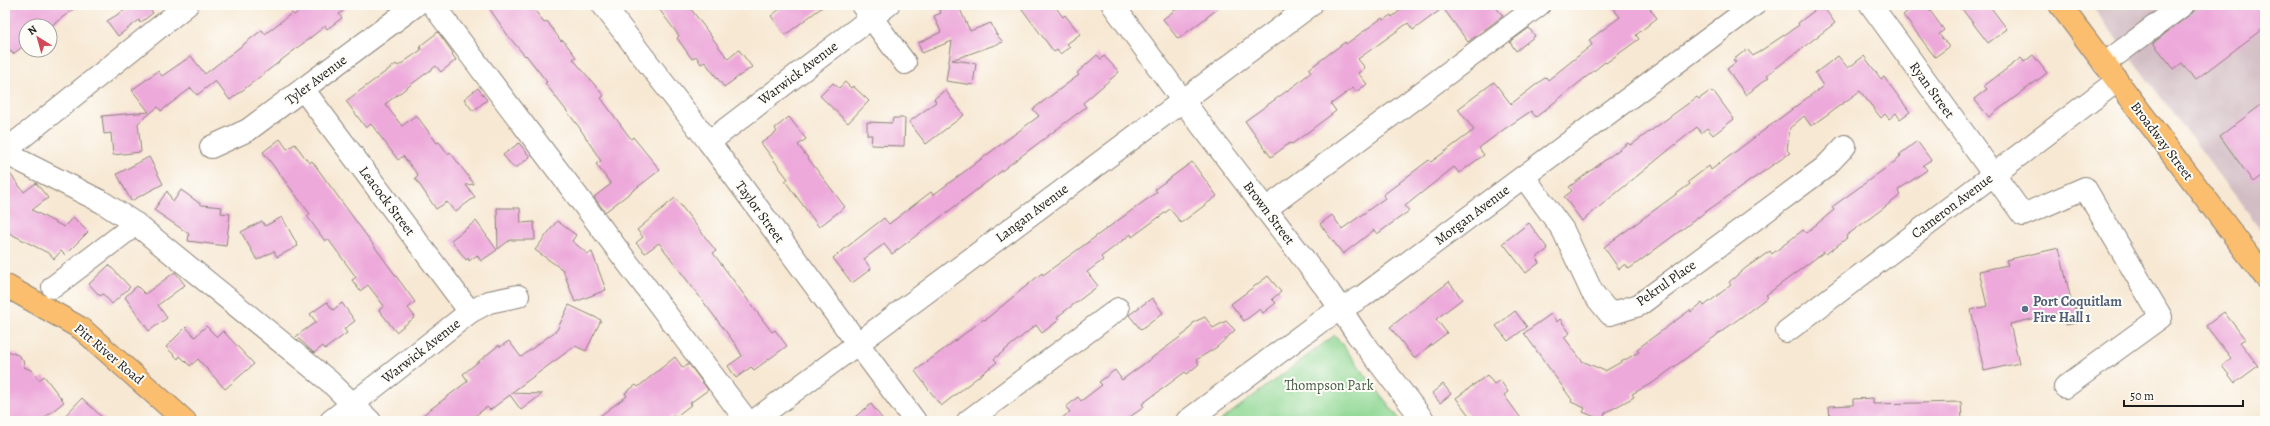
<svg xmlns="http://www.w3.org/2000/svg" width="2270" height="426" viewBox="0 0 2270 426" font-family="Alegreya,serif">
  <style>
    .industrial { fill: #d2bdc5 }
    .green { fill: #8ed793; stroke: #557a58 }
    .building { fill: #eda9da }
    .lines { fill: none; stroke-linecap: round; stroke-linejoin: round }
    .minor-casing { stroke: #8a8278; stroke-width: 24 }
    .major-casing { stroke: #8a8278; stroke-width: 24 }
    .minor { stroke: #fff; stroke-width: 22 }
    .major { stroke: #fabe6e; stroke-width: 22 }
    .service-dot { fill: #5c6f8a; stroke: #fdfcf7; stroke-width: 1.5 }
    .labels { text-anchor: middle; dominant-baseline: central; stroke-width: 4; stroke-linejoin: round; paint-order: stroke }
    .street-label { font-size: 14px; fill: #1c1c1c; stroke: #fdfcf7 }
    .service-label { font-size: 14px; font-weight: bold; fill: #4e5e75; stroke: #fdfcf7; text-anchor: start }
    .park-label { font-size: 14px; fill: #445d46; stroke: #fdfcf7 }
  </style>
  <rect width="100%" height="100%" fill="#fdfcf7"/>
  <filter id="ink" filterUnits="userSpaceOnUse"><feTurbulence type="fractalNoise" baseFrequency=".025" numOctaves="2"/><feDisplacementMap in="SourceGraphic" scale="8" xChannelSelector="R" yChannelSelector="G"/><feConvolveMatrix kernelMatrix="1 2 1 2 8 2 1 2 1" color-interpolation-filters="sRGB"/></filter>
  <filter id="wash" filterUnits="userSpaceOnUse"><feTurbulence type="fractalNoise" baseFrequency=".012" numOctaves="4" result="noise"/><feDisplacementMap in="SourceGraphic" scale="16" xChannelSelector="R" yChannelSelector="G"/><feGaussianBlur stdDeviation="0.9" result="paint"/><feColorMatrix in="noise" values="0 0 0 0 0 0 0 0 0 0 0 0 0 0 0 0 0 1.4 0 .05"/><feComposite in="paint" operator="in"/></filter>
  <g filter="url(#wash)">
    <rect width="100%" height="100%" fill="#f7e8d3"/>
    <path class="industrial" d="M2091,5H2265V235Z"/>
    <path class="green" d="M1335,335L1401,421H1220Z"/>
    <g id="blocks">
      <g class="building">
        <path d="M5,5H79L51,26H26V44L13,54L11,51L5,56Z"/>
        <path d="M133,5H147L153,13L140,23L139,20L118,36L107,21Z"/>
        <path d="M307,5H351L339,14L342,18L327,29L325,26L315,34L230,100L215,81L197,95L191,88L161,111L158,107L138,123L141,152L113,155L111,133L104,134L102,116L149,112L132,90L158,71L162,76L191,56L205,74L262,30L265,34L292,13L294,15Z"/>
        <path d="M487,5H531L544,23L547,21L561,41L563,40L576,57L573,59L604,96L601,98L631,139L633,137L660,170L605,212L594,197L611,184L596,164L601,161L579,127L545,83L547,82L526,55L525,56L509,37Z"/>
        <path d="M656,5H688L728,59L739,50L752,67L724,87L705,62L701,64L696,56L692,59L677,38L679,36Z"/>
        <path d="M785,5H825L785,35L771,16Z"/>
        <path d="M937,5H958L970,31L991,23L996,34L1003,42L952,60L976,63L973,85L946,81L952,41L922,53L918,43L941,32L934,16L941,13Z"/>
        <path d="M1019,5H1054L1063,17L1065,15L1080,34L1067,44L1070,47L1060,54L1057,50L1054,52Z"/>
        <path d="M1182,5H1223L1178,39L1163,19Z"/>
        <path d="M1407,5H1494L1503,16L1468,42L1443,8L1413,30L1408,23L1358,59L1365,68L1358,73L1367,84L1356,92L1353,88L1331,104L1336,111L1292,144L1290,143L1271,157L1245,121L1298,83L1311,72L1309,69L1345,42L1346,44L1382,18L1383,20L1391,15L1392,17Z"/>
        <path d="M1610,5H1647L1657,18L1636,35L1639,39L1606,63L1605,62L1536,117L1531,111L1503,130L1479,148L1484,155L1459,173L1454,167L1405,206L1409,211L1377,234L1374,230L1343,254L1320,224L1332,215L1342,229L1385,198L1383,195L1429,160L1431,162L1474,130L1458,109L1494,82L1511,104L1546,77L1548,80L1592,45L1589,40L1620,17Z"/>
        <path d="M1822,5L1835,23L1767,75L1769,77L1746,95L1727,69L1736,62L1733,60L1747,49L1753,56L1799,25L1798,23Z"/>
        <path d="M1916,5H1926L1944,30L1939,34L1949,47L1935,57L1903,15Z"/>
        <path d="M1959,5H1989L2007,29L1988,43Z"/>
        <path d="M2202,5H2265V27L2195,80L2182,63L2174,69L2153,43Z"/>
        <path d="M1529,28L1535,36L1516,51L1510,42Z"/>
        <path d="M438,32L453,53L452,54L456,60L441,72L436,66L385,104L402,126L416,115L437,143L439,142L448,154L450,152L474,184L466,185L475,197L455,212L447,202L436,209L415,178L418,175L403,156L398,160L371,124L366,128L346,101L396,64L398,66L421,50L420,46Z"/>
        <path d="M1097,55L1101,59L1104,56L1119,72L1083,103L1086,107L892,254L884,244L864,259L871,269L852,283L833,258L884,218L889,224L931,192L933,195L1039,116L1033,109L1079,75L1077,73Z"/>
        <path d="M2033,55L2047,73L1989,117L1974,99L1987,89L1984,86L2021,58L2024,62Z"/>
        <path d="M1838,56L1848,68L1864,56L1881,79L1884,77L1910,112L1900,119L1896,113L1889,119L1885,114L1881,118L1860,91L1811,126L1804,116L1790,128L1787,150L1790,153L1704,213L1629,269L1625,264L1619,269L1604,247L1690,184L1688,182L1709,166L1711,170L1823,86L1815,73Z"/>
        <path d="M845,82L851,88L853,86L869,101L848,123L820,96L833,83L839,88Z"/>
        <path d="M478,88L487,100L473,111L464,99Z"/>
        <path d="M945,90L964,115L926,144L909,122L936,102L934,99Z"/>
        <path d="M1710,91L1712,93L1714,92L1734,119L1713,135L1707,128L1701,133L1697,127L1582,221L1564,197L1572,191L1569,187L1628,143L1630,145L1634,143L1697,97L1699,99Z"/>
        <path d="M2265,102V173L2253,182L2220,136Z"/>
        <path d="M789,117L806,139L798,145L845,207L819,227L785,181L788,179L761,143L777,132L775,128Z"/>
        <path d="M893,118H905L904,146L871,145L872,135H867V122L892,123Z"/>
        <path d="M280,139L287,149L295,144L309,163L312,161L415,302L408,308L415,317L396,332L379,310L384,306L368,285L360,291L352,280L356,277L328,239L325,241L307,216L310,214L263,152Z"/>
        <path d="M1917,141L1931,160L1923,165L1927,170L1898,190L1901,195L1846,236L1847,238L1826,254L1824,252L1766,295L1768,297L1654,382L1632,394L1634,397L1605,413L1602,420L1583,412L1585,408L1571,402L1572,400L1524,333L1551,314L1557,322L1560,319L1570,333L1564,337L1582,361L1605,371L1639,352L1637,349L1690,310L1691,312L1702,303L1704,306L1731,285L1729,282L1747,267L1770,251L1772,254L1803,230L1806,233L1834,210L1832,207L1901,157L1899,155Z"/>
        <path d="M519,143L530,157L517,167H513L503,155Z"/>
        <path d="M149,157L163,184L131,201L117,174Z"/>
        <path d="M1192,162L1217,196L1181,223L1170,209L1132,237L1131,234L1101,257L1103,260L1087,272L1098,286L1057,317L1059,320L1042,333L1036,325L994,359L997,362L941,406L915,371L984,319L985,320L1042,273L1043,275L1157,192L1155,189Z"/>
        <path d="M5,167L24,192L36,183L48,198L32,210L64,227L73,217L88,232L65,255L61,251L54,259L50,254L5,231Z"/>
        <path d="M181,190L202,205L222,207L221,213L230,214L226,246L188,241L189,234L154,210L167,191L173,202Z"/>
        <path d="M675,198L716,251L713,253L756,311L772,332L775,330L787,346L754,370L751,367L736,378L728,366L742,356L736,345L659,243L645,253L636,243L643,237L637,230Z"/>
        <path d="M497,208H520L521,223L534,222L535,240H510L498,249Z"/>
        <path d="M282,217L298,246L277,257L274,251L257,260L241,232L262,221L265,226Z"/>
        <path d="M476,221L497,250L481,261L477,255L469,261L468,258L466,260L451,240Z"/>
        <path d="M557,221L576,235L572,241L588,254L592,252L606,290L575,302L563,270L535,250Z"/>
        <path d="M1529,223L1548,249L1536,258L1539,263L1526,273L1503,243Z"/>
        <path d="M2059,248L2073,309L2077,308L2080,322L2066,325L2063,312L2010,324L2019,363L1984,371L1971,310L1987,306L1979,271L2008,265L2006,260Z"/>
        <path d="M109,265L130,287L112,304L103,294L100,296L89,284Z"/>
        <path d="M175,272L185,285L158,305L167,318L149,331L125,297L137,286L145,294Z"/>
        <path d="M1268,276L1281,292L1272,299L1276,303L1263,313L1260,309L1244,321L1231,304Z"/>
        <path d="M1449,282L1462,299L1436,319L1447,333L1414,358L1390,327Z"/>
        <path d="M1152,298L1163,313L1141,330L1129,315Z"/>
        <path d="M327,302L333,310L342,303L355,321L344,329L347,333L325,349L323,346L314,353L296,336L316,322L310,314Z"/>
        <path d="M569,305L601,320L586,351L575,346L511,393L542,394L521,410L510,395L490,410L487,407L468,421H415L468,381L463,374L499,345L500,347L509,341L521,357L557,330Z"/>
        <path d="M1515,311L1527,327L1508,341L1496,326Z"/>
        <path d="M2224,312L2245,339L2240,342L2258,366L2235,383L2222,366L2231,358L2206,326Z"/>
        <path d="M1205,317L1213,328L1226,321L1235,330L1217,347L1196,360L1199,364L1187,374L1185,372L1142,404L1144,407L1124,421H1058L1070,412L1066,407L1078,397L1081,401L1102,385L1099,382L1115,370L1122,380L1187,332L1194,322Z"/>
        <path d="M206,326L217,337L223,331L254,364L225,389L198,359L190,366L180,356L178,359L166,347L186,327L195,337Z"/>
        <path d="M5,350L18,355L23,360L24,367L31,370L39,380L44,376L64,402L40,421H5Z"/>
        <path d="M675,357L683,368L689,364L708,390L690,403L692,404L674,418L673,416L665,421H593L627,396L625,393L636,385L638,387Z"/>
        <path d="M1487,375L1494,384L1500,380L1508,392L1504,395L1523,421H1473L1456,398Z"/>
        <path d="M1443,384L1451,394L1440,403L1432,393Z"/>
        <path d="M82,398L106,421H60Z"/>
        <path d="M1873,398V404L1961,402L1962,421H1830L1829,406L1853,405V399Z"/>
        <path d="M871,404L884,421H850Z"/>
      </g>
    </g>
  </g>
  <g filter="url(#ink)">
    <use href="#blocks" fill-opacity="0" stroke="#8a8278" stroke-width="1"/>
    <g class="lines">
      <g class="minor-casing">
        <g id="minor">
          <path d="M433,5L747,421"/>
          <path d="M603,5L709,142L915,421"/>
          <path d="M862,5L905,63"/>
          <path d="M1113,5L1183,101L1329,292L1357,334L1424,421"/>
          <path d="M1871,5L2023,215L2085,188L2161,317L2065,387"/>
          <path d="M2104,64L2183,5"/>
          <path d="M303,89L470,312"/>
          <path d="M709,142L888,5"/>
          <path d="M211,147L248,130L416,5"/>
          <path d="M5,151L187,5"/>
          <path d="M5,153L102,202L136,224L329,381L370,421"/>
          <path d="M1524,177L1563,230L1592,292L1610,314L1639,305L1824,168L1845,146"/>
          <path d="M1266,209L1539,5"/>
          <path d="M53,287L136,224"/>
          <path d="M1787,331L2117,81"/>
          <path d="M331,421L470,312L489,302L518,296"/>
          <path d="M754,421L1311,5"/>
          <path d="M968,421L1118,309"/>
          <path d="M1187,421L1321,321L1363,296L1754,5"/>
        </g>
      </g>
      <g class="major-casing">
        <g id="major">
          <path d="M2060,5L2265,277"/>
          <path d="M5,285L82,329L185,421"/>
        </g>
      </g>
      <use href="#minor" class="minor"/>
      <use href="#major" class="major"/>
    </g>
  </g>
  <circle class="service-dot" cx="2025" cy="309" r="4"/>
  <g class="labels">
    <g class="street-label">
      <text transform="translate(798 73) rotate(-37)">Warwick Avenue</text>
      <text transform="translate(316 80) rotate(-37)">Tyler Avenue</text>
      <text transform="translate(1932 90) rotate(54)">Ryan Street</text>
      <text transform="translate(2162 141) rotate(53)">Broadway Street</text>
      <text transform="translate(387 201) rotate(53)">Leacock Street</text>
      <text transform="translate(1952 206) rotate(-37)">Cameron Avenue</text>
      <text transform="translate(760 212) rotate(54)">Taylor Street</text>
      <text transform="translate(1032 213) rotate(-37)">Langan Avenue</text>
      <text transform="translate(1269 213) rotate(53)">Brown Street</text>
      <text transform="translate(1472 215) rotate(-37)">Morgan Avenue</text>
      <text transform="translate(1666 283) rotate(-35)">Pekrul Place</text>
      <text transform="translate(421 351) rotate(-38)">Warwick Avenue</text>
      <text transform="translate(109 354) rotate(40)">Pitt River Road</text>
    </g>
    <g class="service-label">
      <text x="2033" y="301">Port Coquitlam<tspan x="2033" dy="16">Fire Hall 1</tspan></text>
    </g>
    <g class="park-label">
      <text x="1329" y="385">Thompson Park</text>
    </g>
  </g>
  <rect width="2270" height="426" fill="none" stroke="#fdfcf7" stroke-width="20"/>
  <g transform="translate(38 38) rotate(323)"><circle r="19" fill="#fdfcf7" stroke="#a3a29f"/>
  <path d="M0-3L7 15L0 10L-7 15Z" fill="#d1495b"/>
  <text y="-6" font-size="11" font-weight="bold" text-anchor="middle" fill="#1c1c1c">N</text>
  </g>
  <path d="M2124 400v6h119v-6" fill="none" stroke="#1c1c1c" stroke-width="2"/>
  <text x="2130" y="400" font-size="12" fill="#1c1c1c" stroke="#fdfcf7" stroke-width="3" paint-order="stroke">50 m</text>
</svg>
